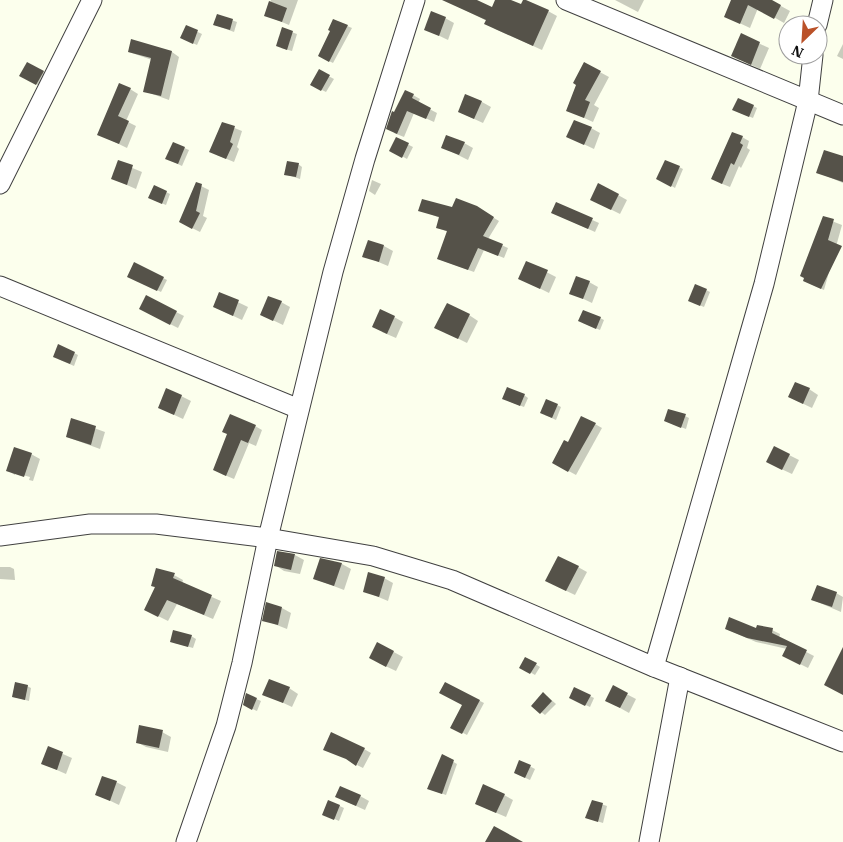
<svg xmlns="http://www.w3.org/2000/svg" width="843" height="842" viewBox="0 0 843 842" font-family="'IBM Plex Serif',serif">
  <style>
    .shadow { fill: #0003 }
    .building { fill: #555249 }
    .lines { fill: none; stroke-linecap: round; stroke-linejoin: round }
    .minor-casing { stroke: #404040; stroke-width: 21 }
    .minor { stroke: #fff; stroke-width: 19 }
  </style>
  <rect width="100%" height="100%" fill="#fcffed"/>
  <g class="shadow">
    <path d="M271,0H298L289,25L265,15Z"/>
    <path d="M452,0H474L493,8L496,0H508L522,6L548,11L557,16L542,50L495,29L487,21L451,3Z"/>
    <path d="M615,0H644L638,12Z"/>
    <path d="M732,0H770L790,11L784,23L758,8L750,28L735,21Z"/>
    <path d="M217,15L237,22L234,32L215,25Z"/>
    <path d="M445,18L454,23L448,40L425,29Z"/>
    <path d="M333,20L352,28L333,63L319,56L332,31Z"/>
    <path d="M187,27L202,34L197,45L186,40Z"/>
    <path d="M283,29L297,34L292,51L281,48Z"/>
    <path d="M741,35L769,48L760,69L733,56Z"/>
    <path d="M843,44V59L837,56Z"/>
    <path d="M129,52H172L179,57L169,100L144,91L152,60Z"/>
    <path d="M27,63L52,77L46,89L30,81Z"/>
    <path d="M585,64L609,77L594,105L599,108L593,122L567,110Z"/>
    <path d="M319,71L334,79L326,92L312,85Z"/>
    <path d="M130,89L138,94L126,121L136,126L127,148L98,134Z"/>
    <path d="M413,95L420,99L418,103L437,113L434,122L414,113L404,137L394,133Z"/>
    <path d="M482,102L491,107L483,123L459,112Z"/>
    <path d="M753,106L757,108L753,118L738,112Z"/>
    <path d="M222,123L242,131L237,147L239,149L234,162L217,155Z"/>
    <path d="M591,128L600,133L594,149L577,141Z"/>
    <path d="M742,137L749,141L747,148L750,150L741,168L739,166L730,187L720,183Z"/>
    <path d="M397,139L413,147L407,159L391,150Z"/>
    <path d="M173,143L189,150L182,166L171,161Z"/>
    <path d="M464,143L473,148L468,160L442,147Z"/>
    <path d="M843,157V183L817,172Z"/>
    <path d="M118,162L142,172L136,189L113,179Z"/>
    <path d="M298,164L302,167L300,179L285,174Z"/>
    <path d="M679,167L683,169L675,188L658,178Z"/>
    <path d="M372,180L381,184L375,195L369,191Z"/>
    <path d="M201,186L209,190L203,216L207,218L200,232L180,222Z"/>
    <path d="M166,192L170,194L166,205L154,200Z"/>
    <path d="M618,195L627,200L620,214L600,204Z"/>
    <path d="M557,204L599,223L595,232L553,213Z"/>
    <path d="M476,207L499,221L488,239L508,248L504,258L484,250L474,272L438,259L448,232L438,228L440,218L420,210Z"/>
    <path d="M824,218L842,225L824,290L804,281Z"/>
    <path d="M384,246L393,251L388,266L364,256Z"/>
    <path d="M527,262L556,277L549,293L529,283Z"/>
    <path d="M133,278H163L167,280L161,292Z"/>
    <path d="M589,282L598,287L592,303L571,293Z"/>
    <path d="M706,290L710,292L704,307L694,303Z"/>
    <path d="M219,293L248,307L242,320L214,307Z"/>
    <path d="M281,302L290,307L283,325L262,315Z"/>
    <path d="M176,312L184,316L178,328L148,313Z"/>
    <path d="M469,315L478,321L467,343L445,332Z"/>
    <path d="M394,317L403,322L396,338L382,332Z"/>
    <path d="M600,318L604,320L600,330L583,323Z"/>
    <path d="M74,353L78,355L74,366L58,359Z"/>
    <path d="M167,389L191,401L183,419L168,412Z"/>
    <path d="M809,389L818,395L812,408L789,397Z"/>
    <path d="M524,395L528,398L524,407L508,401Z"/>
    <path d="M557,405L561,407L556,420L545,415Z"/>
    <path d="M685,416L689,418L686,429L665,421Z"/>
    <path d="M72,420L105,432L100,449L67,437Z"/>
    <path d="M595,424L602,428L576,475L554,463L568,443Z"/>
    <path d="M255,426L262,430L256,446L249,443L234,479L222,474L229,434Z"/>
    <path d="M775,448L799,460L792,474L777,467Z"/>
    <path d="M31,454L40,459L33,481L29,480L30,477L15,473V475L7,470Z"/>
    <path d="M295,555L304,560L300,574L284,571L275,565Z"/>
    <path d="M321,560L342,564L351,569L344,590L315,579Z"/>
    <path d="M0,567H10L14,569L15,580L0,579Z"/>
    <path d="M578,567L587,572L575,595L556,586Z"/>
    <path d="M174,575L183,580L182,584L221,601L213,619L177,604L168,621L154,614L156,588L152,586Z"/>
    <path d="M384,578L393,583L388,601L364,591Z"/>
    <path d="M836,593L843,597L841,612L813,600Z"/>
    <path d="M282,608L291,613L287,629L264,620Z"/>
    <path d="M726,629L772,630L780,634L779,638L814,656L808,668L792,660L787,649L756,642Z"/>
    <path d="M191,636L196,639L193,648L175,643Z"/>
    <path d="M377,643L403,657L396,671L379,663Z"/>
    <path d="M526,658L540,667L535,675L521,667Z"/>
    <path d="M446,684L484,703L467,735L452,727L464,704Z"/>
    <path d="M27,686L31,688L29,701L14,697Z"/>
    <path d="M613,687L636,699L629,713L606,700Z"/>
    <path d="M289,688L298,694L292,707L264,694Z"/>
    <path d="M247,695L261,701L257,711L248,707Z"/>
    <path d="M547,696L556,704L545,715L533,706Z"/>
    <path d="M590,696L594,698L590,707L575,700Z"/>
    <path d="M162,732L171,737L168,752L146,747L137,742Z"/>
    <path d="M49,748L72,758L66,774L43,764Z"/>
    <path d="M364,749L371,753L363,768L357,765Z"/>
    <path d="M443,756L457,764L446,795L432,790Z"/>
    <path d="M520,761L535,769L530,780L519,775Z"/>
    <path d="M116,782L126,787L119,805L96,794Z"/>
    <path d="M504,795L513,800L506,817L485,808Z"/>
    <path d="M360,796L369,801L365,810L345,801Z"/>
    <path d="M329,801L344,808L339,821L328,816Z"/>
    <path d="M592,801L607,806L603,823L587,818Z"/>
  </g>
  <g class="building">
    <path d="M442,0H477L492,7L495,0H511L521,4L523,0H526L549,10L533,46L484,24L486,20Z"/>
    <path d="M731,0H772L781,5L774,19L748,5L740,24L724,17Z"/>
    <path d="M269,1L287,8L282,22L264,16Z"/>
    <path d="M431,11L446,17L439,36L424,30Z"/>
    <path d="M217,14L233,19L230,30L213,25Z"/>
    <path d="M333,19L348,25L329,62L318,56L330,31L328,30Z"/>
    <path d="M186,25L198,30L193,44L180,38Z"/>
    <path d="M282,27L293,31L287,50L276,46Z"/>
    <path d="M741,33L760,42L751,65L731,56Z"/>
    <path d="M131,39L172,51L161,96L143,92L151,58L128,52Z"/>
    <path d="M27,62L44,71L36,85L19,76Z"/>
    <path d="M584,62L601,71L585,100L590,102L584,118L566,111L576,85L573,83Z"/>
    <path d="M319,69L330,75L321,91L310,85Z"/>
    <path d="M119,83L131,88L118,116L129,121L119,144L97,135Z"/>
    <path d="M405,90L414,94L412,98L431,108L426,119L407,111L397,134L386,129L392,111L394,112Z"/>
    <path d="M465,94L482,101L474,119L458,112Z"/>
    <path d="M738,98L754,105L749,117L732,110Z"/>
    <path d="M574,120L592,127L584,145L566,137Z"/>
    <path d="M222,122L235,126L230,142L233,144L226,159L209,152Z"/>
    <path d="M732,132L743,136L740,143L743,145L734,165L731,163L722,184L711,179Z"/>
    <path d="M446,135L465,142L459,155L441,148Z"/>
    <path d="M396,137L409,143L402,158L389,151Z"/>
    <path d="M173,142L185,147L178,164L165,159Z"/>
    <path d="M824,150L843,156V182L816,173Z"/>
    <path d="M118,160L133,165L127,185L111,179Z"/>
    <path d="M665,160L680,166L671,187L656,179Z"/>
    <path d="M287,161L299,163L296,177L284,175Z"/>
    <path d="M196,182L202,184L196,211L200,213L192,229L179,222Z"/>
    <path d="M598,183L619,194L611,210L590,200Z"/>
    <path d="M154,185L167,191L162,204L148,198Z"/>
    <path d="M456,198L477,206L494,217L483,236L503,244L498,256L478,248L468,270L437,259L447,231L436,228L439,217L418,211L422,199L452,207Z"/>
    <path d="M556,202L593,218L588,229L551,213Z"/>
    <path d="M823,216L834,219L828,240L842,246L821,289L803,281L804,278L800,276Z"/>
    <path d="M368,240L384,245L379,262L362,257Z"/>
    <path d="M526,261L548,270L540,289L518,279Z"/>
    <path d="M134,262L164,277L157,291L127,277Z"/>
    <path d="M576,276L590,281L583,299L569,294Z"/>
    <path d="M695,284L707,289L700,306L688,301Z"/>
    <path d="M219,292L239,300L233,316L213,307Z"/>
    <path d="M146,295L177,311L170,325L139,309Z"/>
    <path d="M268,296L282,301L273,321L260,315Z"/>
    <path d="M447,303L470,314L458,339L434,328Z"/>
    <path d="M380,309L395,316L387,334L372,327Z"/>
    <path d="M583,310L601,317L596,329L578,321Z"/>
    <path d="M58,344L75,352L70,364L53,357Z"/>
    <path d="M795,382L810,388L803,404L788,397Z"/>
    <path d="M507,387L525,394L520,406L502,399Z"/>
    <path d="M166,388L182,395L174,415L158,408Z"/>
    <path d="M546,399L558,404L552,418L540,413Z"/>
    <path d="M668,409L686,414L681,428L664,421Z"/>
    <path d="M230,414L256,425L248,443L241,440L226,476L213,470L227,434L222,432Z"/>
    <path d="M581,416L596,423L568,472L552,463L564,440L568,442Z"/>
    <path d="M71,418L96,426L91,445L66,437Z"/>
    <path d="M774,446L790,454L782,470L766,462Z"/>
    <path d="M14,447L32,453L24,477L6,471Z"/>
    <path d="M277,551L295,554L291,570L274,566Z"/>
    <path d="M558,556L579,566L566,591L545,581Z"/>
    <path d="M320,558L342,563L334,586L313,579Z"/>
    <path d="M156,568L175,573L173,578L212,595L204,615L167,600L158,617L144,610L155,587L151,586Z"/>
    <path d="M368,572L385,577L379,597L363,592Z"/>
    <path d="M817,585L837,592L832,607L811,600Z"/>
    <path d="M266,602L282,607L278,625L262,621Z"/>
    <path d="M729,617L756,628L757,625L773,628L772,633L807,650L800,665L782,656L787,646L747,638L725,629Z"/>
    <path d="M173,630L192,635L188,647L170,642Z"/>
    <path d="M377,642L394,651L386,667L369,658Z"/>
    <path d="M843,647V695L824,685Z"/>
    <path d="M525,657L537,663L530,674L519,668Z"/>
    <path d="M269,679L290,687L283,703L262,695Z"/>
    <path d="M15,682L28,685L25,700L12,697Z"/>
    <path d="M445,682L480,700L462,734L450,728L462,705L439,693Z"/>
    <path d="M613,685L628,693L620,708L605,701Z"/>
    <path d="M574,687L591,695L585,706L569,698Z"/>
    <path d="M543,692L552,701L540,714L531,706Z"/>
    <path d="M246,693L257,698L252,710L243,705Z"/>
    <path d="M139,725L163,730L159,748L136,743Z"/>
    <path d="M331,732L365,748L356,766L346,759L323,750Z"/>
    <path d="M48,746L63,752L57,770L41,764Z"/>
    <path d="M442,754L454,760L442,794L427,789Z"/>
    <path d="M519,760L531,765L525,778L514,773Z"/>
    <path d="M102,776L117,781L110,801L95,795Z"/>
    <path d="M483,784L505,794L496,813L475,804Z"/>
    <path d="M340,786L361,795L356,806L335,797Z"/>
    <path d="M328,800L340,805L334,820L322,815Z"/>
    <path d="M592,800L603,803L598,822L585,818Z"/>
    <path d="M494,826L523,842H485Z"/>
  </g>
  <g class="lines">
    <g class="minor-casing">
      <g id="minor">
        <path d="M566,0L843,115"/>
        <path d="M817,25L823,0"/>
        <path d="M0,184L92,0"/>
        <path d="M0,286L299,409"/>
        <path d="M0,536L90,524H156L268,538L373,556L452,580L654,667L843,742"/>
        <path d="M654,667L764,284L808,101L813,55"/>
        <path d="M186,842L226,726L242,663L268,538L333,272L365,159L415,0"/>
        <path d="M649,842L680,677"/>
      </g>
    </g>
    <use href="#minor" class="minor"/>
  </g>
  <g transform="translate(803 40) rotate(205)"><circle r="24" fill="#ffffff" stroke="#9e9e9e"/>
  <path d="M0-4L9 19L0 12L-9 19Z" fill="#ba5128"/>
  <text y="-8" font-size="14" font-weight="bold" text-anchor="middle" fill="#0d0d0d">N</text>
  </g>
</svg>
